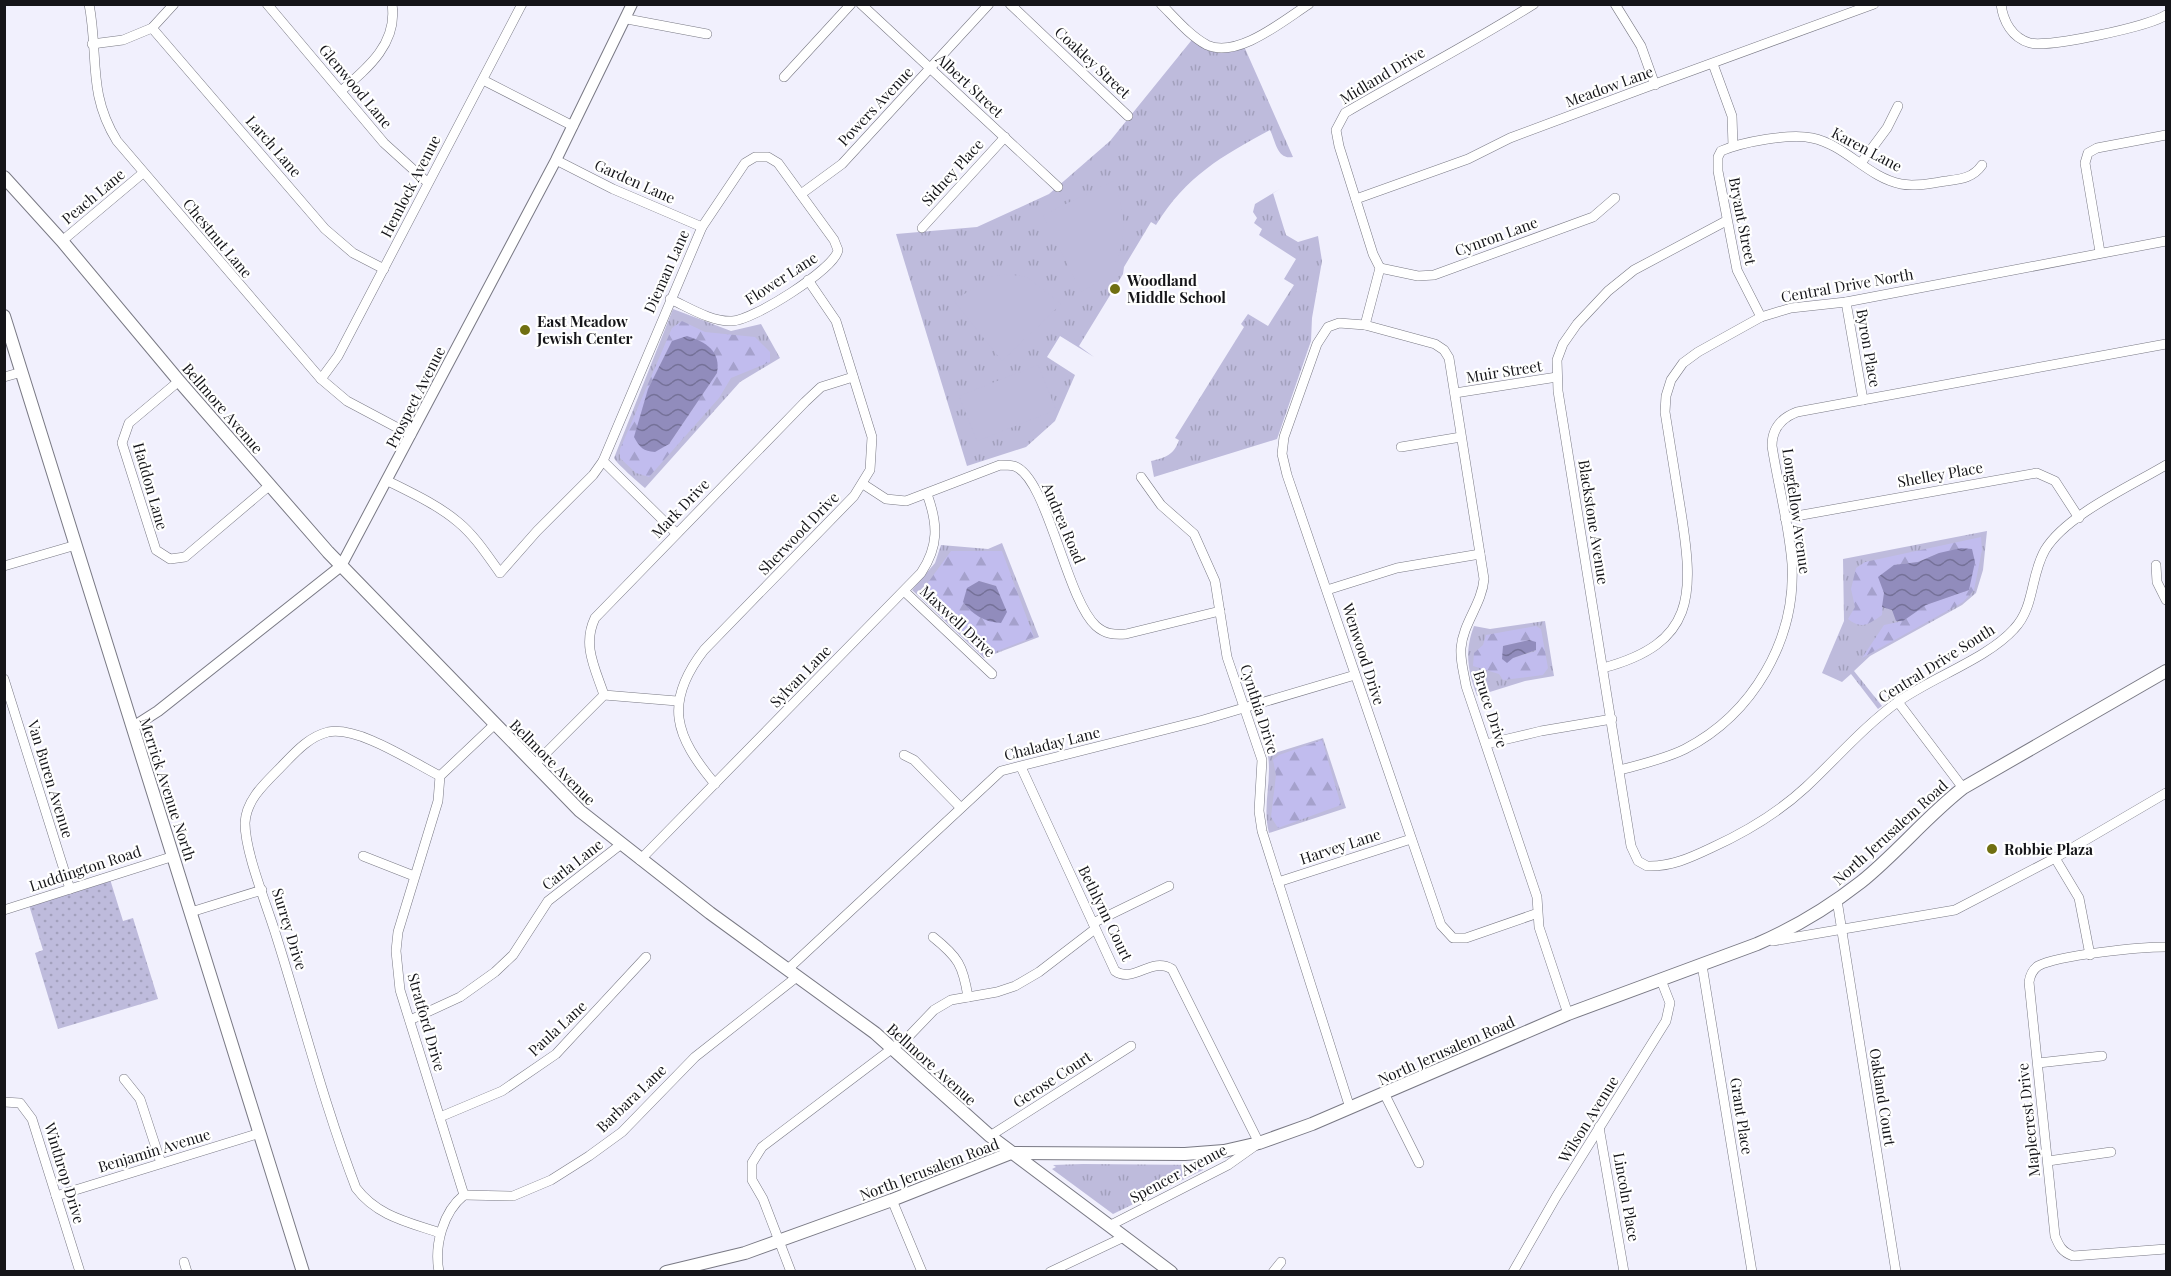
<svg xmlns="http://www.w3.org/2000/svg" width="2171" height="1276" viewBox="0 0 2171 1276" font-family="'Playfair Display',serif">
  <style>
    .grass { fill: url(#grass-tufts) }
    .forest { fill: url(#forest-firs); fill-rule: evenodd }
    .park { fill: #bebbdc }
    .garden { fill: url(#garden-dots) }
    .water { fill: url(#water-waves) }
    .lines { fill: none; stroke-linecap: round; stroke-linejoin: round }
    .minor-casing { stroke: #797984; stroke-width: 10 }
    .tertiary-casing { stroke: #797984; stroke-width: 12 }
    .secondary-casing { stroke: #797984; stroke-width: 14 }
    .minor { stroke: #fff; stroke-width: 9 }
    .tertiary { stroke: #fff; stroke-width: 10 }
    .secondary { stroke: #fff; stroke-width: 12 }
    .poi-dot { fill: #706f11; stroke: #fff; stroke-width: 2 }
    .labels { text-anchor: middle; dominant-baseline: central; stroke-width: 4.5; stroke-linejoin: round; paint-order: stroke }
    .street-label { font-size: 15px; fill: #151519; stroke: #fff }
    .poi-label { font-size: 15px; font-weight: bold; fill: #151519; stroke: #fff; text-anchor: start }
  </style>
  <defs>
    <pattern id="grass-tufts" width="24" height="20" patternUnits="userSpaceOnUse" patternTransform="scale(1.5)"><rect width="24" height="20" fill="#bebbdc"/><path d="M3 7l-1-3M5 7V3M7 7l1-3M15 17l-1-3M17 17v-4M19 17l1-3" fill="none" stroke="#a2a0bc"/></pattern>
    <pattern id="forest-firs" width="22" height="20" patternUnits="userSpaceOnUse" patternTransform="scale(1.5)"><rect width="22" height="20" fill="#c1bcee"/><path d="M5 1l3.5 6h-7zM16 11l3.5 6h-7z" fill="#a5a1cc"/></pattern>
    <pattern id="garden-dots" width="8" height="8" patternUnits="userSpaceOnUse" patternTransform="scale(1.5)"><rect width="8" height="8" fill="#bebbdc"/><path d="M2 2h.1M6 6h.1" fill="none" stroke="#a2a0bc" stroke-width="1.8" stroke-linecap="round"/></pattern>
    <pattern id="water-waves" width="16" height="10" patternUnits="userSpaceOnUse" patternTransform="scale(1.5)"><rect width="16" height="10" fill="#918cbc"/><path d="M0 5q4-4 8 0t8 0" fill="none" stroke="#757198"/></pattern>
  </defs>
  <rect width="100%" height="100%" fill="#f1f0fd"/>
  <g class="grass">
    <path d="M1195,36L1206,44H1243L1293,157C1277,160 1276,142 1270,130C1222,156 1186,176 1156,225L1151,222L1124,267L1123,274L1079,346L1094,357L1060,336L1047,357L1075,375L1055,421L1026,447L967,466L896,234L977,227L1049,194L1110,141Z"/>
    <path d="M1280,189L1273,193L1286,235L1298,242L1318,236L1322,261L1312,318L1311,341L1277,439L1154,477L1151,461C1165,458 1174,455 1179,440L1175,438L1244,327L1241,324L1248,314L1268,326L1294,285L1284,279L1296,259L1259,235L1262,229L1254,223L1257,218L1253,212L1255,204Z"/>
    <path d="M673,309L731,331L761,324L780,358L740,382L645,488C638,482 616,463 614,458Z"/>
    <path d="M1987,531L1983,570L1976,593L1962,605L1870,656L1854,671L1882,706L1878,709L1851,674L1842,682L1822,673L1844,621L1843,559Z"/>
    <path d="M1002,543L1039,637L984,658L912,590L935,563L941,545L988,549Z"/>
    <path d="M1545,621L1554,676L1525,681L1477,696C1468,671 1464,652 1474,626L1490,629Z"/>
    <path d="M1323,738L1346,808L1269,833C1262,806 1272,782 1268,755Z"/>
    <path d="M1083,1164L1203,1165V1170L1113,1214L1052,1169L1056,1167L1053,1165Z"/>
  </g>
  <g class="forest">
    <path d="M682,321L705,332L755,337L770,352V362L731,378L719,398L649,477L636,473L620,458V449L672,328ZM672,341L717,373L669,444L648,389Z"/>
    <path d="M1981,537L1982,550L1974,590L1963,602L1862,658L1884,625L1903,621L1925,605L1969,590L1939,553L1918,562L1894,565L1884,593L1882,615C1869,624 1862,630 1848,619L1855,607L1851,589L1856,568L1865,562Z"/>
    <path d="M951,551H1002L1034,637L989,654L983,653L924,596V588ZM979,581L996,586L1006,612Z"/>
    <path d="M1536,626L1541,629L1548,668L1543,675L1503,680L1499,674L1473,666L1474,653L1483,645L1486,635ZM1529,640L1536,651L1513,658L1503,646Z"/>
    <path d="M1322,740L1341,805L1278,828L1271,817L1276,775L1273,760L1279,755Z"/>
  </g>
  <g class="park">
    <path d="M1113,181C1126,209 1130,252 1105,276C1098,282 1089,287 1081,292L1043,215Z"/>
    <path d="M1007,274L1027,277L1061,304L1002,361L954,301L990,277Z"/>
    <path d="M1038,365L1056,410L977,441L959,396Z"/>
  </g>
  <path class="garden" d="M109,876L123,921L133,918L158,999L58,1029L35,953L43,950L28,902Z"/>
  <g class="water">
    <path d="M687,336C706,342 721,351 717,373L669,444L655,452C643,451 640,448 634,437L648,389L672,341Z"/>
    <path d="M1961,548L1972,549L1975,562L1969,590L1926,605L1903,621H1896L1892,610L1882,607L1884,593L1878,577L1894,565L1918,562L1939,553Z"/>
    <path d="M979,581L996,586L1007,612L1001,623C984,622 973,615 963,602L967,588Z"/>
    <path d="M1529,640L1536,642V650L1513,658L1507,663L1502,659L1503,646Z"/>
  </g>
  <g class="lines">
    <g class="minor-casing">
      <g id="minor">
        <path d="M89,4C99,55 87,93 117,141L321,379L347,401L411,435"/>
        <path d="M267,4L384,143L427,182"/>
        <path d="M861,4L1058,187"/>
        <path d="M1010,4L1128,116"/>
        <path d="M1161,4C1175,18 1190,36 1207,45C1238,59 1284,20 1309,4"/>
        <path d="M1615,4L1641,46L1655,85"/>
        <path d="M2001,4C2003,21 2012,38 2030,43C2048,48 2151,26 2166,15"/>
        <path d="M627,19L707,34"/>
        <path d="M152,28L325,229L353,253L384,269"/>
        <path d="M92,44L123,40L152,28L174,4"/>
        <path d="M1713,64L1732,116L1733,146"/>
        <path d="M784,77L851,4"/>
        <path d="M483,80L573,126"/>
        <path d="M341,91C368,68 398,43 392,4"/>
        <path d="M556,160L613,189L702,227"/>
        <path d="M1861,163L1887,128L1898,106"/>
        <path d="M801,194L842,164L989,4"/>
        <path d="M1356,199L1468,159L1510,138L1644,88L1874,4"/>
        <path d="M1726,221L1634,270L1608,291L1577,324L1563,344L1557,360L1558,391L1631,846L1638,861L1647,866C1670,867 1690,858 1711,848C1746,832 1778,813 1806,787C1837,758 1864,726 1899,701C1933,677 1988,658 2014,629C2035,607 2030,576 2045,550C2066,515 2131,486 2166,465"/>
        <path d="M922,228L1005,137"/>
        <path d="M62,241L143,173"/>
        <path d="M2100,252L2085,163L2088,153L2097,148L2166,135"/>
        <path d="M1380,268L1418,276L1434,275L1593,217L1615,198"/>
        <path d="M1846,302L1863,400"/>
        <path d="M1761,317L1737,270L1718,171V157L1721,151C1742,142 1790,133 1812,138C1846,145 1867,177 1901,184C1916,187 1932,183 1946,181C1961,179 1973,178 1982,165"/>
        <path d="M1365,325L1380,268L1373,254L1339,146L1336,130L1345,113C1408,76 1472,43 1534,4"/>
        <path d="M4,377L22,372"/>
        <path d="M321,379L338,356L522,4"/>
        <path d="M179,381L129,423L122,443L156,550L170,559L185,557L270,485"/>
        <path d="M1455,393L1557,377"/>
        <path d="M1401,447L1461,437"/>
        <path d="M603,461L676,533"/>
        <path d="M1141,477L1161,505L1194,534L1215,581L1227,657L1262,760L1259,811L1262,831L1350,1108"/>
        <path d="M388,481C412,493 438,505 458,522C475,536 487,555 500,573L537,531L593,475L603,461L702,227L745,163L755,157H768L778,163L834,240L838,250C835,269 752,321 732,321C711,322 688,307 670,299"/>
        <path d="M863,484L886,499L906,501L1000,465C1004,465 1010,465 1014,466C1047,476 1066,599 1096,626C1105,634 1114,635 1126,634L1220,611"/>
        <path d="M1785,518L2037,473L2055,481L2079,518"/>
        <path d="M2156,565L2157,582L2166,600"/>
        <path d="M4,566L76,545"/>
        <path d="M1327,590L1397,568L1480,554"/>
        <path d="M904,591L992,674"/>
        <path d="M1603,668C1696,643 1694,595 1681,512C1676,479 1670,445 1665,412L1666,396L1671,380L1683,363L1698,352L1761,317L1791,308L1846,302L2166,241"/>
        <path d="M4,679L70,889"/>
        <path d="M604,695C595,668 582,645 595,618L805,402L821,387L853,377"/>
        <path d="M1898,702L1963,788"/>
        <path d="M1486,744L1541,731L1612,719"/>
        <path d="M904,755L914,760L960,807"/>
        <path d="M534,765L604,695L677,701"/>
        <path d="M1021,767L1115,971C1134,984 1151,956 1172,969L1259,1143L1228,1165L1109,1226"/>
        <path d="M1620,770C1642,764 1665,759 1685,749C1753,714 1796,640 1792,564C1789,524 1778,485 1772,446C1772,429 1781,418 1797,412L2166,344"/>
        <path d="M440,776C412,762 359,726 328,732C307,737 292,756 278,770C263,785 246,801 245,823C245,852 266,903 275,932C302,1017 324,1105 356,1188C377,1216 408,1222 440,1233"/>
        <path d="M715,784C675,736 663,703 704,650L854,496L870,470L872,437L836,321L808,280"/>
        <path d="M363,856L414,876"/>
        <path d="M2055,858L2079,898L2090,955"/>
        <path d="M640,860L921,573C939,546 938,524 927,494"/>
        <path d="M1278,882L1411,839"/>
        <path d="M1837,900L1896,1272"/>
        <path d="M4,910L174,856"/>
        <path d="M191,912L262,890"/>
        <path d="M1538,913L1466,938H1453L1441,925L1287,475L1282,454L1284,437L1317,344L1328,327L1339,323L1365,325L1435,344L1444,350L1449,358L1484,579C1482,604 1463,623 1461,648C1460,661 1464,673 1466,686L1537,897L1539,927L1568,1014"/>
        <path d="M1093,923L1169,886"/>
        <path d="M933,937C958,957 963,965 968,997"/>
        <path d="M1773,941L1955,910L2055,858L2166,793"/>
        <path d="M2166,947C2141,947 2058,955 2038,966C2032,970 2030,976 2029,982L2055,1236C2059,1246 2062,1252 2073,1256L2166,1249"/>
        <path d="M1702,965L1752,1272"/>
        <path d="M788,969L1001,771L1203,720L1355,675"/>
        <path d="M410,1020L460,997L495,972L513,955L548,901L620,845"/>
        <path d="M2038,1063L2102,1056"/>
        <path d="M124,1079L140,1099L161,1163"/>
        <path d="M1384,1093L1419,1163"/>
        <path d="M4,1102L20,1103L32,1119L80,1272"/>
        <path d="M440,1117L502,1091L556,1054L646,957"/>
        <path d="M1599,1127L1624,1272"/>
        <path d="M990,1136L1131,1046"/>
        <path d="M2048,1161L2111,1152"/>
        <path d="M464,1195L400,990L396,951L398,932L438,801L440,776L495,724"/>
        <path d="M464,1195L513,1196L551,1180L589,1156L622,1132L695,1057L798,976"/>
        <path d="M56,1196L260,1133"/>
        <path d="M892,1200L922,1272"/>
        <path d="M184,1262L187,1272"/>
        <path d="M439,1272C434,1245 443,1212 464,1195"/>
        <path d="M791,1272L763,1199L752,1180V1163L762,1147L910,1035L934,1010L951,1000L997,992L1015,986L1039,972L1095,929"/>
        <path d="M1050,1272L1124,1237"/>
        <path d="M1273,1272L1281,1262"/>
        <path d="M1513,1272L1556,1197L1666,1021L1670,1003L1661,980"/>
      </g>
    </g>
    <g class="tertiary-casing">
      <path id="tertiary" d="M133,727L158,711L341,566L556,160L632,4"/>
    </g>
    <g class="secondary-casing">
      <g id="secondary">
        <path d="M4,177L62,241L179,381L328,552L580,811L710,913L875,1033L990,1136L1171,1272"/>
        <path d="M4,316L303,1272"/>
        <path d="M666,1272L745,1253L892,1200L1011,1153L1185,1154L1224,1151L1259,1143L1312,1124L1568,1014L1757,944C1794,928 1829,907 1861,882C1897,853 1926,817 1963,788L2166,671"/>
      </g>
    </g>
    <use href="#minor" class="minor"/>
    <use href="#tertiary" class="tertiary"/>
    <use href="#secondary" class="secondary"/>
  </g>
  <g class="poi-dot">
    <circle cx="1115" cy="289" r="6"/>
    <circle cx="525" cy="330" r="6"/>
    <circle cx="1992" cy="849" r="6"/>
  </g>
  <g class="labels">
    <g class="street-label">
      <text transform="translate(1093 62) rotate(43)">Coakley Street</text>
      <text transform="translate(1382 75) rotate(-31)">Midland Drive</text>
      <text transform="translate(970 85) rotate(43)">Albert Street</text>
      <text transform="translate(356 86) rotate(50)">Glenwood Lane</text>
      <text transform="translate(1609 86) rotate(-20)">Meadow Lane</text>
      <text transform="translate(875 106) rotate(-47)">Powers Avenue</text>
      <text transform="translate(274 146) rotate(49)">Larch Lane</text>
      <text transform="translate(1867 149) rotate(28)">Karen Lane</text>
      <text transform="translate(952 172) rotate(-48)">Sidney Place</text>
      <text transform="translate(635 181) rotate(24)">Garden Lane</text>
      <text transform="translate(410 186) rotate(-63)">Hemlock Avenue</text>
      <text transform="translate(93 196) rotate(-40)">Peach Lane</text>
      <text transform="translate(1743 221) rotate(79)">Bryant Street</text>
      <text transform="translate(1496 236) rotate(-20)">Cynron Lane</text>
      <text transform="translate(218 238) rotate(50)">Chestnut Lane</text>
      <text transform="translate(666 271) rotate(-66)">Dieman Lane</text>
      <text transform="translate(781 278) rotate(-33)">Flower Lane</text>
      <text transform="translate(1847 285) rotate(-10)">Central Drive North</text>
      <text transform="translate(1869 348) rotate(80)">Byron Place</text>
      <text transform="translate(1504 371) rotate(-9)">Muir Street</text>
      <text transform="translate(415 397) rotate(-63)">Prospect Avenue</text>
      <text transform="translate(223 408) rotate(49)">Bellmore Avenue</text>
      <text transform="translate(1940 474) rotate(-10)">Shelley Place</text>
      <text transform="translate(151 486) rotate(74)">Haddon Lane</text>
      <text transform="translate(680 508) rotate(-46)">Mark Drive</text>
      <text transform="translate(1797 511) rotate(82)">Longfellow Avenue</text>
      <text transform="translate(1594 522) rotate(81)">Blackstone Avenue</text>
      <text transform="translate(1064 523) rotate(67)">Andrea Road</text>
      <text transform="translate(798 533) rotate(-46)">Sherwood Drive</text>
      <text transform="translate(958 621) rotate(43)">Maxwell Drive</text>
      <text transform="translate(1364 654) rotate(72)">Wenwood Drive</text>
      <text transform="translate(1936 663) rotate(-32)">Central Drive South</text>
      <text transform="translate(800 676) rotate(-46)">Sylvan Lane</text>
      <text transform="translate(1260 709) rotate(72)">Cynthia Drive</text>
      <text transform="translate(1491 709) rotate(72)">Bruce Drive</text>
      <text transform="translate(1052 743) rotate(-14)">Chaladay Lane</text>
      <text transform="translate(553 762) rotate(45)">Bellmore Avenue</text>
      <text transform="translate(51 779) rotate(73)">Van Buren Avenue</text>
      <text transform="translate(168 789) rotate(72)">Merrick Avenue North</text>
      <text transform="translate(1890 832) rotate(-42)">North Jerusalem Road</text>
      <text transform="translate(1340 846) rotate(-18)">Harvey Lane</text>
      <text transform="translate(572 864) rotate(-38)">Carla Lane</text>
      <text transform="translate(85 868) rotate(-18)">Luddington Road</text>
      <text transform="translate(1106 913) rotate(64)">Bethlynn Court</text>
      <text transform="translate(290 929) rotate(73)">Surrey Drive</text>
      <text transform="translate(427 1022) rotate(74)">Stratford Drive</text>
      <text transform="translate(557 1028) rotate(-43)">Paula Lane</text>
      <text transform="translate(1446 1050) rotate(-24)">North Jerusalem Road</text>
      <text transform="translate(932 1064) rotate(42)">Bellmore Avenue</text>
      <text transform="translate(1052 1079) rotate(-33)">Gerose Court</text>
      <text transform="translate(1883 1097) rotate(81)">Oakland Court</text>
      <text transform="translate(631 1098) rotate(-44)">Barbara Lane</text>
      <text transform="translate(1742 1116) rotate(81)">Grant Place</text>
      <text transform="translate(1588 1119) rotate(-58)">Wilson Avenue</text>
      <text transform="translate(2028 1120) rotate(-96)">Maplecrest Drive</text>
      <text transform="translate(154 1150) rotate(-17)">Benjamin Avenue</text>
      <text transform="translate(929 1169) rotate(-21)">North Jerusalem Road</text>
      <text transform="translate(65 1173) rotate(73)">Winthrop Drive</text>
      <text transform="translate(1178 1173) rotate(-28)">Spencer Avenue</text>
      <text transform="translate(1627 1197) rotate(80)">Lincoln Place</text>
    </g>
    <g class="poi-label">
      <text x="1127" y="280">Woodland<tspan x="1127" dy="17">Middle School</tspan></text>
      <text x="537" y="321">East Meadow<tspan x="537" dy="17">Jewish Center</tspan></text>
      <text x="2004" y="849">Robbie Plaza</text>
    </g>
  </g>
  <rect width="2171" height="1276" fill="none" stroke="#151519" stroke-width="12"/>
</svg>
